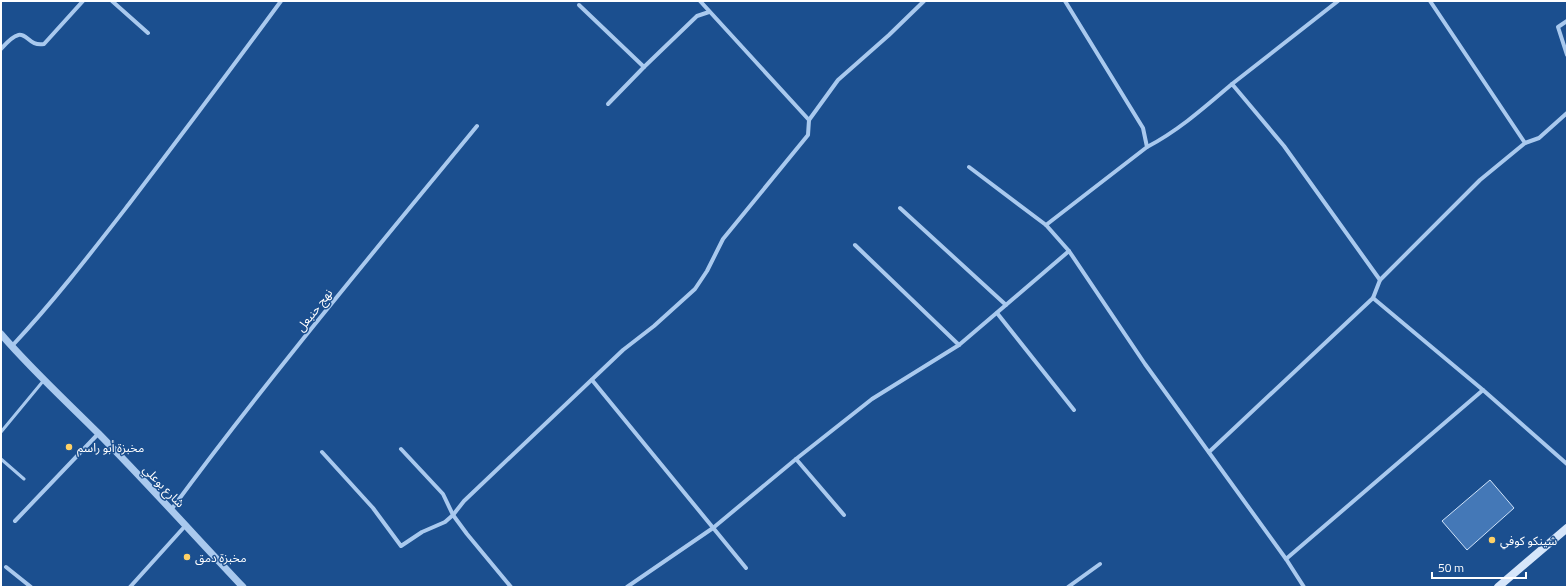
<svg xmlns="http://www.w3.org/2000/svg" width="1568" height="588" viewBox="0 0 1568 588" font-family="'Titillium Web','Noto Sans Arabic',sans-serif">
  <style>
    .building { fill: #4478b7; stroke: #cfe3fa }
    .lines { fill: none; stroke-linecap: round; stroke-linejoin: round }
    .service { stroke: #a9c9ee; stroke-width: 3 }
    .minor { stroke: #a9c9ee; stroke-width: 4 }
    .tertiary { stroke: #a9c9ee; stroke-width: 7 }
    .secondary { stroke: #d6e6fa; stroke-width: 8 }
    .poi-dot { fill: #ffd166; stroke: #1b4f8f; stroke-width: 1.5 }
    .labels { text-anchor: middle; dominant-baseline: central; stroke-width: 3; stroke-linejoin: round; paint-order: stroke }
    .street-label { font-size: 12px; fill: #fff; stroke: #1b4f8f }
    .poi-label { font-size: 12px; fill: #fff; stroke: #1b4f8f; text-anchor: start }
  </style>
  <rect width="100%" height="100%" fill="#1b4f8f"/>
  <path class="building" d="M1490,480L1514,508L1467,550L1442,521Z"/>
  <g class="lines">
    <g class="service">
      <path d="M1,432L44,380"/>
      <path d="M1,459L24,479"/>
    </g>
    <g class="minor">
      <path d="M112,1L148,33"/>
      <path d="M700,1L809,120"/>
      <path d="M579,5L644,67L697,16L709,12"/>
      <path d="M1567,21L1558,27L1567,55"/>
      <path d="M1,49C28,18 23,48 44,44L83,1"/>
      <path d="M1232,84L1338,1"/>
      <path d="M608,104L644,67"/>
      <path d="M1525,143L1539,138L1567,113"/>
      <path d="M1147,147C1178,131 1205,107 1232,84L1284,146L1380,280"/>
      <path d="M969,167L1046,225L1069,251"/>
      <path d="M900,208L1006,305"/>
      <path d="M1046,225L1147,147L1143,128L1065,1"/>
      <path d="M855,245L959,345"/>
      <path d="M1373,298L1380,280L1480,180L1525,143L1430,1"/>
      <path d="M997,313L1074,410"/>
      <path d="M12,346C54,301 91,253 129,204C180,137 231,69 281,1"/>
      <path d="M592,380L746,568"/>
      <path d="M401,449L443,494L453,515L467,534L511,587"/>
      <path d="M322,452L373,508L401,546L422,532L445,522L453,515L464,501L623,350L654,326L695,289L707,271L723,239L808,135L809,120L838,80L889,35L924,1"/>
      <path d="M1209,452L1373,298L1483,390L1567,464"/>
      <path d="M796,459L844,515"/>
      <path d="M171,510C268,378 373,253 477,126"/>
      <path d="M15,521L98,434"/>
      <path d="M1286,559L1483,390"/>
      <path d="M6,567L31,587"/>
      <path d="M130,587L186,525"/>
      <path d="M627,587L713,528L796,459L872,399L959,345L1069,251L1145,364L1286,559L1304,587"/>
      <path d="M1068,587L1100,564"/>
    </g>
    <path class="tertiary" d="M1,334C31,369 66,401 99,434C148,484 195,536 243,587"/>
    <path class="secondary" d="M1498,587L1567,528"/>
  </g>
  <g class="poi-dot">
    <circle cx="69" cy="447" r="4"/>
    <circle cx="1492" cy="540" r="4"/>
    <circle cx="187" cy="557" r="4"/>
  </g>
  <g class="labels">
    <g class="street-label">
      <text transform="translate(314 310) rotate(-52)">نهج حنبعل</text>
      <text transform="translate(164 486) rotate(46)">شارع بوعلي</text>
    </g>
    <g class="poi-label">
      <text x="77" y="447">مخبزة أبو راسم</text>
      <text x="1500" y="540">شينكو كوفي</text>
      <text x="195" y="557">مخبزة دمق</text>
    </g>
  </g>
  <rect width="1568" height="588" fill="none" stroke="#ffffff" stroke-width="4"/>
  <path d="M1432 572v6h94v-6" fill="none" stroke="#ffffff" stroke-width="2"/>
  <text x="1438" y="572" font-size="12" fill="#ffffff" stroke="#1b4f8f" stroke-width="3" paint-order="stroke">50 m</text>
</svg>
